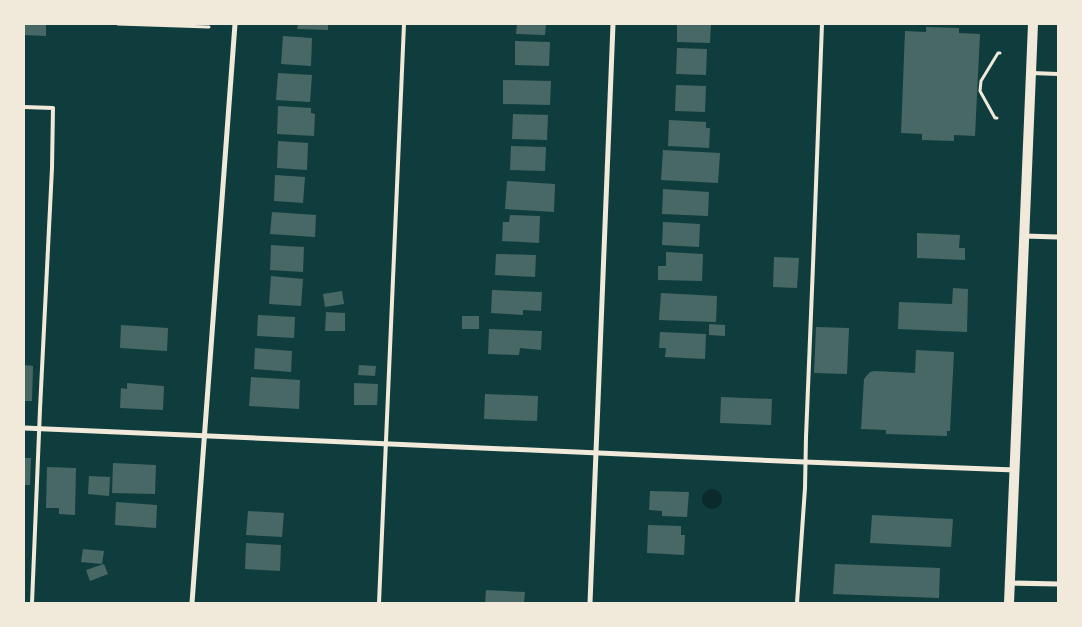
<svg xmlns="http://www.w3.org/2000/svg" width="1082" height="627" viewBox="0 0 1082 627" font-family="Roboto,sans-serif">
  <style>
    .water { fill: #0a2a2b }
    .building { fill: #486865 }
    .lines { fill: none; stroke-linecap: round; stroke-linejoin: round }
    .path { stroke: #f1e9da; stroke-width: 3 }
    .service { stroke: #f1e9da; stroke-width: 4 }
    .minor { stroke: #f1e9da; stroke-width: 5 }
    .secondary { stroke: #f1e9da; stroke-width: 10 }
  </style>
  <rect width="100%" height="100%" fill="#0f3d3e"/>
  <circle class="water" cx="712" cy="499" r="10"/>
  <g class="building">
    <path d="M24,24H46V36L24,35Z"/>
    <path d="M298,24H328V30L297,29Z"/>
    <path d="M517,24H546L545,35L516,34Z"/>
    <path d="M677,24H711L710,43L677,42Z"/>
    <path d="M926,27L959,28V33L980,34L975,136L954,135V141L922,140V134L901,133L905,31L926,32Z"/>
    <path d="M283,36L312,38L311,66L281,64Z"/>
    <path d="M515,41L550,42L549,66L515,65Z"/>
    <path d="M677,48L707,49L706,75L676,74Z"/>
    <path d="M278,73L312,75L310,102L276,100Z"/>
    <path d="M503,80L551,81L550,105L503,104Z"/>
    <path d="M676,85L706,86L705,112L675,111Z"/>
    <path d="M278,106L311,108V113L315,114L314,136L277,134Z"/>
    <path d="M513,114L548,115L547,140L512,139Z"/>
    <path d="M669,120L706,122V128H710L709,148L668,146Z"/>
    <path d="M278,141L308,143L307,170L277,168Z"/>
    <path d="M511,146L546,147L545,171L510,170Z"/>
    <path d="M663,150L720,153L718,183L661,180Z"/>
    <path d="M275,175L305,177L303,203L274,201Z"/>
    <path d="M507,181L555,184L554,212L505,209Z"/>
    <path d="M663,189L709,192L708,216L662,214Z"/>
    <path d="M272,212L316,215L315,237L270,234Z"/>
    <path d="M510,215L540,216L539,243L502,241L503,222H509Z"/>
    <path d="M663,222L700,224L699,247L662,245Z"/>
    <path d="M917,233L960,235L959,248H965V260L917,258Z"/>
    <path d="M271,245L304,247L303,272L270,270Z"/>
    <path d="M666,252L703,254L702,281L658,280V266H666Z"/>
    <path d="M496,254L536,255L535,277L495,275Z"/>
    <path d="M774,257L799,258L797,288L773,287Z"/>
    <path d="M271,276L303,279L301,306L269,304Z"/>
    <path d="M953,288L968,289L967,332L898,329L899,302L952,304Z"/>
    <path d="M492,290L542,292L541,311L523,310V315L491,313Z"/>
    <path d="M342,291L344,304L325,307L323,294Z"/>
    <path d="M661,293L717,296L716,322L659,320Z"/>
    <path d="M326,312L345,313V331H325Z"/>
    <path d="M258,315L295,317L294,338L257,336Z"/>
    <rect x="462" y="316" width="17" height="13"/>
    <path d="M709,324L725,325V336L709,335Z"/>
    <path d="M121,325L168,328L167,351L120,348Z"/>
    <path d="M816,327L849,328L847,374L814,373Z"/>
    <path d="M489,329L542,331L541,350L520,348L519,355L488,354Z"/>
    <path d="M660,332L706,334L705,359L665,357L666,348H659Z"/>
    <path d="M255,348L292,351L291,372L254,369Z"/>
    <path d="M916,350L954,352L950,431H947V436L886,434V430L861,429L864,379L870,372L875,371L915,373Z"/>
    <path d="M24,365L33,366L32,401H24Z"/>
    <path d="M359,365L376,366L375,376L358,375Z"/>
    <path d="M251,377L300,380L299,409L249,406Z"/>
    <path d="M127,383L164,386L163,410L120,408L121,388L127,389Z"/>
    <path d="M354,383L378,384L377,405H354Z"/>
    <path d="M485,394L538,396L537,421L484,419Z"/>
    <path d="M721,397L772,399L771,425L720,423Z"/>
    <path d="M24,458H31L30,485H24Z"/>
    <path d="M113,463L156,465L155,494L112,493Z"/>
    <path d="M47,467L76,468L75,515L59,514V508H46Z"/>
    <path d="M89,476L110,477L109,496L88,494Z"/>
    <path d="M650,491L689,492L687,517L662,516V511L649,510Z"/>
    <path d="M116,502L157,505L156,528L115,525Z"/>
    <path d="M248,511L284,513L282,537L246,535Z"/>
    <path d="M872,515L953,519L951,547L870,543Z"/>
    <path d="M648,525L681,526V535H685L684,555L647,553Z"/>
    <path d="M246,543L281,545L280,571L245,569Z"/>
    <path d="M83,549L104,551L102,564L81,562Z"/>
    <path d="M104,564L108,574L90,581L86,570Z"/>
    <path d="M835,564L940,568L939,598L833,594Z"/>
    <path d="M486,590L525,592L524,603H485Z"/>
  </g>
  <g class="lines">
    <g class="path">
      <path d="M118,24L209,27"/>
      <path d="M997,118H995L980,91L981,81L998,53H1000"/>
    </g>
    <g class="service">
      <path d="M1032,73L1058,74"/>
      <path d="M24,107L53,108L52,168L40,409L32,603"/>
      <path d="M379,603L404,24"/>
      <path d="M797,603L805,488L806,437L813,265L822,24"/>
    </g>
    <g class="minor">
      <path d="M1024,236L1058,237"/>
      <path d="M24,428L805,462L1015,470"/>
      <path d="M1010,583L1058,584"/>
      <path d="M192,603L235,24"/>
      <path d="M590,603L613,24"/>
    </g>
    <path class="secondary" d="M1009,603L1033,24"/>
  </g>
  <rect width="1082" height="627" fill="none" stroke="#f1e9da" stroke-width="50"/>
</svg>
